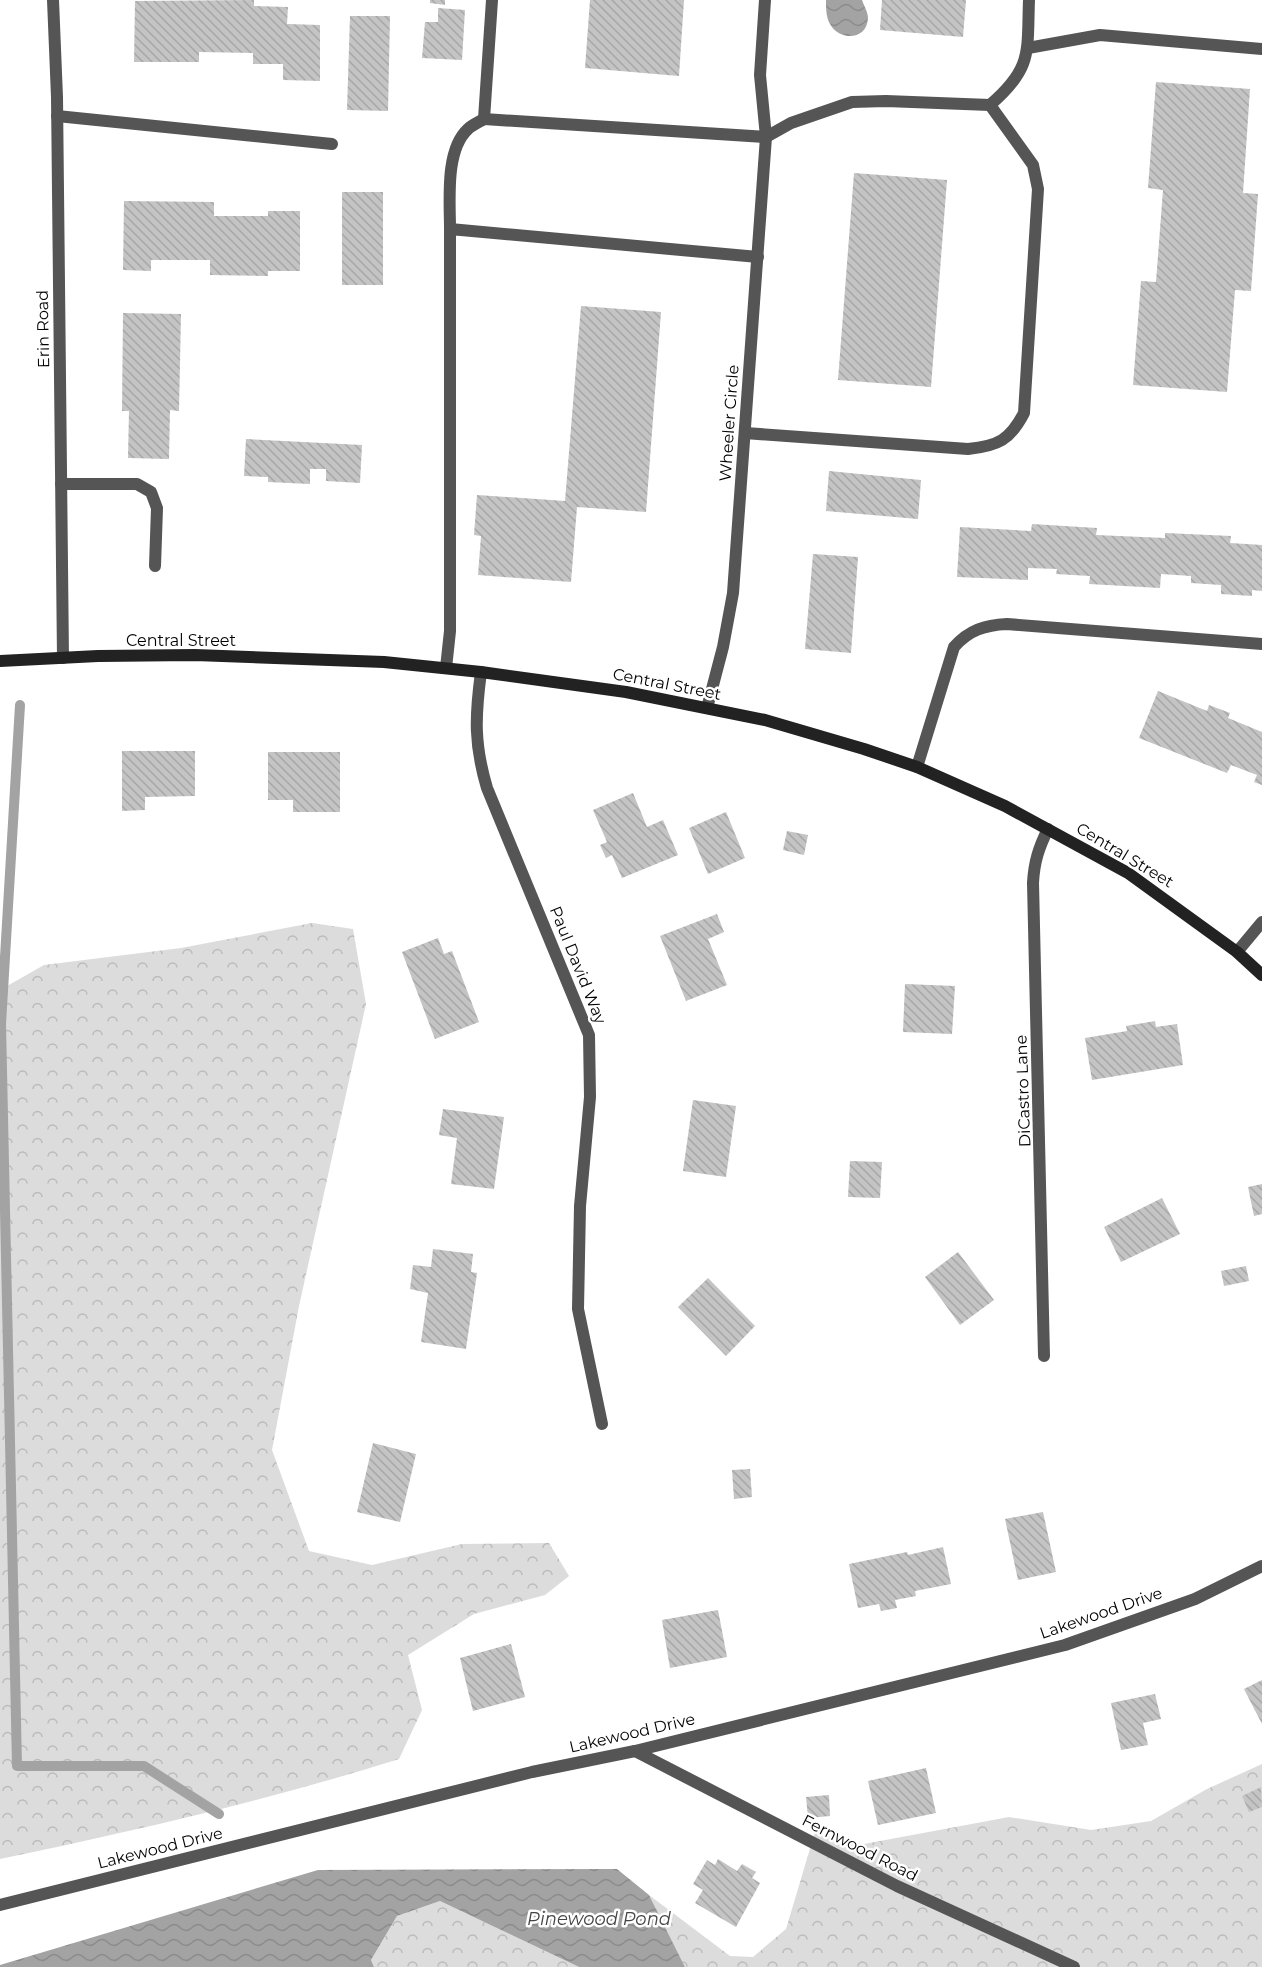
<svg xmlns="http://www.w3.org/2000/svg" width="1262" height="1967" viewBox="0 0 1262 1967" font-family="Montserrat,sans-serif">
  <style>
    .forest { fill: url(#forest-crowns) }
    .water { fill: url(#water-waves) }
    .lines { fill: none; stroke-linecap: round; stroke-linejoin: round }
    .stream { stroke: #a3a3a3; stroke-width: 10 }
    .building { fill: url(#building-back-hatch) }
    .service { stroke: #555; stroke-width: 12 }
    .minor { stroke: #555; stroke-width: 12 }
    .secondary { stroke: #222; stroke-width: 12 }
    .labels { text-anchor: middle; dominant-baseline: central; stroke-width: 5; stroke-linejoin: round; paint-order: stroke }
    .street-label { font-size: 16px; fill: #000; stroke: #fff }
    .water-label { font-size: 18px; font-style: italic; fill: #444; stroke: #fff }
  </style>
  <defs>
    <pattern id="forest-crowns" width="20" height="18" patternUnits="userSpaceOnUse" patternTransform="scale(1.5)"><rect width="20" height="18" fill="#dcdcdc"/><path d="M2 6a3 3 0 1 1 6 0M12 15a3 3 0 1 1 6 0" fill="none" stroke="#bbb"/></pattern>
    <pattern id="water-waves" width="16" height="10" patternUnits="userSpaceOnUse" patternTransform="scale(1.5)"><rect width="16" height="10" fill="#a3a3a3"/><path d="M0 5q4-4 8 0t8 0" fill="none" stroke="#8b8b8b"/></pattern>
    <pattern id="building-back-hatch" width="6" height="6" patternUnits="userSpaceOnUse" patternTransform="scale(1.5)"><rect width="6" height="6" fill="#c4c4c4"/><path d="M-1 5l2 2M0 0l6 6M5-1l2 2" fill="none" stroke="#a7a7a7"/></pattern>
  </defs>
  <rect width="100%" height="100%" fill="#fff"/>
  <g class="forest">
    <path d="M312,923L353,929L366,1004L299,1306L272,1450L309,1551L372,1565L462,1544L549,1543L569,1576L545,1595L474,1614L408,1655L422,1710L399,1759C269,1800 134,1831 0,1859V990L44,965L181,948Z"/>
    <path d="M1262,1764V1967H685L649,1895L730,1956L753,1957L786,1929L815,1832L864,1844L1009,1817L1091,1830L1151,1821L1207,1789Z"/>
    <path d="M440,1901L579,1967H374L371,1960L397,1916Z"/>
  </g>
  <g class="water">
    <path d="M826,0H862C864,6 868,12 868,18C867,41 839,41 830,24C826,17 826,8 826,0Z"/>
    <path d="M617,1869L649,1895L685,1967H579L440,1901L397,1916L371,1960L374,1967H0V1965L318,1870Z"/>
  </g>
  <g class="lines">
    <path class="stream" d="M20,705L1,1024L17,1766H144L219,1814"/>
  </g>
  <g class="building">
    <path d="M254,0V6L288,7L287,24L320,25V81L283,80V64H253V53L199,52V62H134L135,1Z"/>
    <path d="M430,0H445V5L430,3Z"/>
    <path d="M590,0H684L679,76L585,68Z"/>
    <path d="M882,0H966L963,37L880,30Z"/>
    <path d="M438,8L465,10L462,60L422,58L425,22H438Z"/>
    <path d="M350,16H390L388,111L347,110Z"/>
    <path d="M1156,82L1250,89L1243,193L1258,194L1251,291L1235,290L1227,392L1133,385L1141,281L1156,282L1163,190L1148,188Z"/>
    <path d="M854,173L947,180L931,387L838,380Z"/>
    <rect x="342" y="192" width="41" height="93"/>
    <path d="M124,201L214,202V216H268V211H300V271H268V276L210,275V260H151V271L123,270Z"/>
    <path d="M581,306L661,312L646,512L577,507L571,582L478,575L481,536L474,535L477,495L565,501Z"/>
    <path d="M123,313L181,314L179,411L170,410L169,459L128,458L129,411H122Z"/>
    <path d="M246,439L362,445L360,483L326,481V469H310V484L268,482V477L244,476Z"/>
    <path d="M829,471L921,480L918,519L826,511Z"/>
    <path d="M1032,524L1097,528L1096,535L1165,538V533L1231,536L1230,543L1262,545V591L1252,590V596L1221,594V585L1191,583V576L1161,574L1160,588L1089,584L1090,576L1056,574L1057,569L1028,568V580L957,577L960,527L1031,531Z"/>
    <path d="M813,554L858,557L851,653L805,649Z"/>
    <path d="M1158,691L1207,711L1209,705L1230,713L1228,718L1262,732V785L1254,782L1257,775L1231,765L1227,773L1139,738Z"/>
    <path d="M122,751H195V796L145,797V810L122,811Z"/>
    <path d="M268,752H340V812H293V800H268Z"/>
    <path d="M633,793L647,827L663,820L678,855L622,878L612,855L606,858L600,845L607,842L593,810Z"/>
    <path d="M726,812L745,858L708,874L689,828Z"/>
    <path d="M787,831L808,835L804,855L783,850Z"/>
    <path d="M717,914L724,932L708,939L727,985L686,1001L660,936Z"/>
    <path d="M438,938L444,954L452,951L479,1022L435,1039L402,952Z"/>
    <path d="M905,984L955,986L952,1034L903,1032Z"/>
    <path d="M1155,1021L1156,1027L1177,1024L1183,1065L1092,1080L1085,1038L1127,1031L1126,1026Z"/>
    <path d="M693,1100L736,1106L726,1177L683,1171Z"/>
    <path d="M443,1109L504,1117L494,1189L451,1184L457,1138L439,1135Z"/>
    <path d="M850,1161L882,1162L880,1198L848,1197Z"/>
    <path d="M1262,1184V1214L1254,1216L1248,1187Z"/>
    <path d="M1162,1198L1180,1234L1121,1262L1104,1227Z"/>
    <path d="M433,1249L473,1254L471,1272L477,1273L466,1349L421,1342L428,1293L410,1289L413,1265L431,1267Z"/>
    <path d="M958,1252L994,1300L960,1325L925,1277Z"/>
    <path d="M1246,1266L1249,1281L1224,1286L1221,1271Z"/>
    <path d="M708,1278L755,1326L726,1356L678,1307Z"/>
    <path d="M373,1443L416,1454L400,1522L357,1512Z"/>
    <path d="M750,1469L752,1497L734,1499L732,1470Z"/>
    <path d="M1043,1512L1056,1572L1018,1580L1005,1519Z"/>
    <path d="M943,1547L951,1584L915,1591L916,1596L895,1600L897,1608L881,1611L879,1604L858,1608L849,1564L907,1552L908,1555Z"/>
    <path d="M718,1610L727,1657L670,1668L662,1620Z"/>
    <path d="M511,1644L525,1697L473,1711L460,1658Z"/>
    <path d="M1262,1680V1724L1244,1689Z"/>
    <path d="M1155,1694L1161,1719L1143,1723L1148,1745L1121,1750L1111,1703Z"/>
    <path d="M926,1768L936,1813L878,1825L868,1781Z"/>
    <path d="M1261,1787L1262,1807L1249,1812L1242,1796Z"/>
    <path d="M829,1795L830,1816L808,1818L806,1797Z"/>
    <path d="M718,1859L737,1871L742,1864L756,1872L752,1878L760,1883L736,1927L695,1903L703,1890L693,1884L707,1860L715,1865Z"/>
  </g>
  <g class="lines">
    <g class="service">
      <path d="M492,0L484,119L766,137"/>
      <path d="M1028,48L1100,35L1262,49"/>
      <path d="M57,116L332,144"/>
      <path d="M450,229C450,200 445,150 468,129C472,125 479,122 484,119"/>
      <path d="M745,433L968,449C998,446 1010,440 1024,413L1038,189L1033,165L990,105"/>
      <path d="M61,484H137L151,492L157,508L155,566"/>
      <path d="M446,668L450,631V229L758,257"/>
      <path d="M917,767L954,647C969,630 985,625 1007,624L1262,644"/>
      <path d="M1237,952L1262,922"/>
    </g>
    <g class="minor">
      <path d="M53,0L57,97L63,658"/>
      <path d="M766,137L791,123L852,102L886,101L990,105C1033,68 1027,52 1029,0"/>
      <path d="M481,672C475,717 474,744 487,788L589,1035L590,1097L580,1206L578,1309L602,1424"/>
      <path d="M707,708L723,647L733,593L766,137L760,75L765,0"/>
      <path d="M1044,1356L1033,883C1034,862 1039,847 1048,829"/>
      <path d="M635,1751L897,1886L1074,1967"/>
      <path d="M0,1905L532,1772L635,1751L1065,1645L1195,1599L1262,1566"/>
    </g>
    <path class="secondary" d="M0,661L98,656L195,655L384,662L481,672L626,692L765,720L864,749L917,767L1005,806L1128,873L1237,952L1262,975"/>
  </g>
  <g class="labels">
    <g class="street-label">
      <text transform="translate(43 329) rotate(-91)">Erin Road</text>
      <text transform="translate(729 423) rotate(-86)">Wheeler Circle</text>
      <text x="181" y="640">Central Street</text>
      <text transform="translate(667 684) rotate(11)">Central Street</text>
      <text transform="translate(1125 855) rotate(31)">Central Street</text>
      <text transform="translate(578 965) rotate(68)">Paul David Way</text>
      <text transform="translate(1023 1091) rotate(-92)">DiCastro Lane</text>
      <text transform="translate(1101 1613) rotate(-19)">Lakewood Drive</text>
      <text transform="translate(632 1733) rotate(-13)">Lakewood Drive</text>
      <text transform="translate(160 1848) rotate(-14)">Lakewood Drive</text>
      <text transform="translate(860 1848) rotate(27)">Fernwood Road</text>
    </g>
    <g class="water-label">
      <text x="599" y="1919">Pinewood Pond</text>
    </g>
  </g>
</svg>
